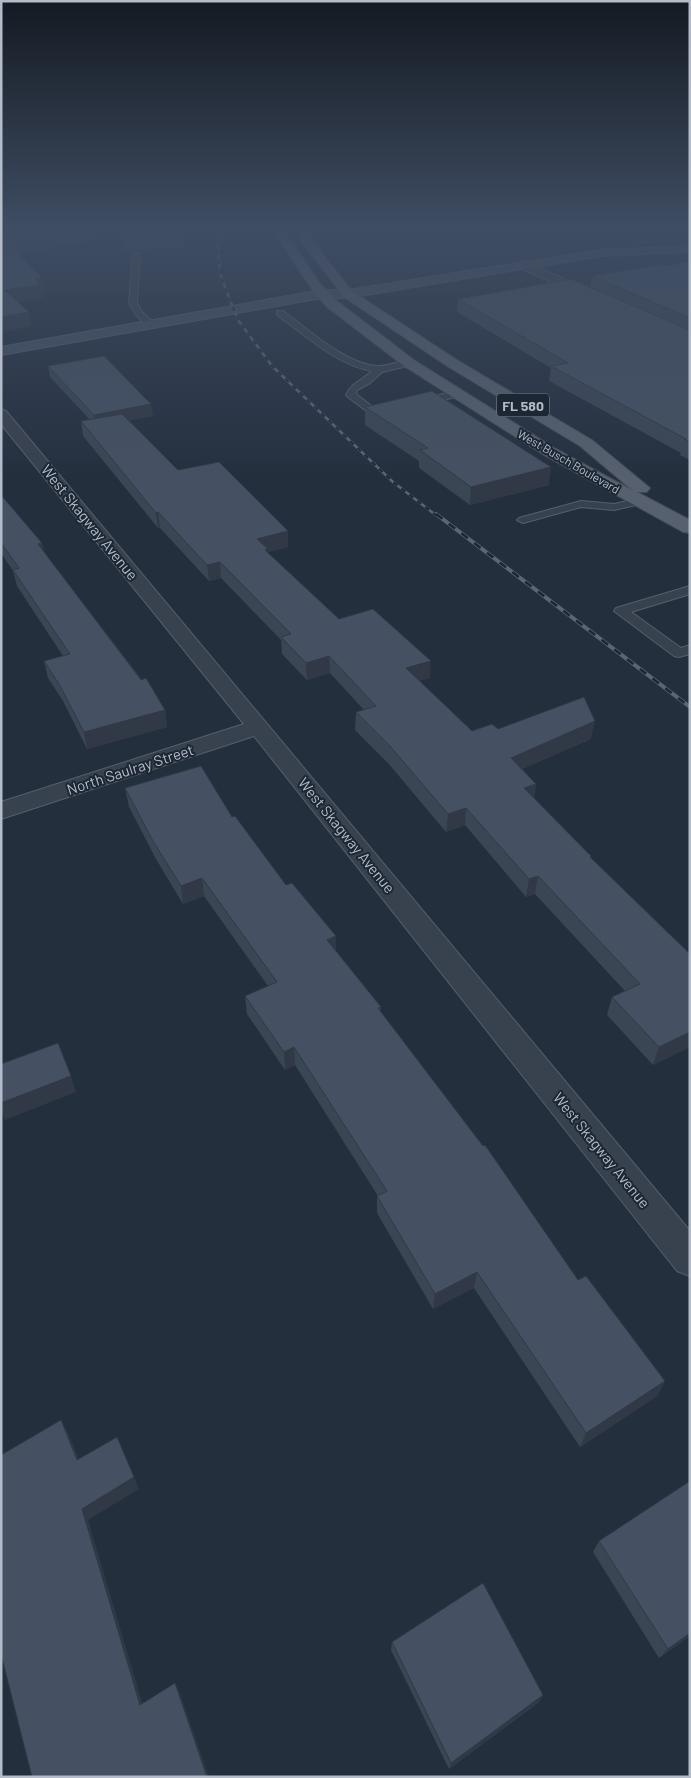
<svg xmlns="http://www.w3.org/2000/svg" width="691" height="1778" viewBox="0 0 691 1778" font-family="Barlow,sans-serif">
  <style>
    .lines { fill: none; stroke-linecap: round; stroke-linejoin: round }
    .service-casing { stroke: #565f6c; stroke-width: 2 }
    .minor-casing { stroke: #565f6c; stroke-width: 2 }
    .secondary-casing { stroke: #565f6c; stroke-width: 2 }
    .primary-casing { stroke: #414a57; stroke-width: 2 }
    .service { fill: #38414e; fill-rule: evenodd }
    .minor { fill: #38414e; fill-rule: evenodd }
    .secondary { fill: #465061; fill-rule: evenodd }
    .primary { fill: #56606e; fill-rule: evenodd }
    .rail-far1-casing { stroke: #5a6575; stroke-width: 2.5 }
    .rail-casing { stroke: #5a6575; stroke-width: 4 }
    .rail-far1 { stroke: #1d2633; stroke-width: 2; stroke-dasharray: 5; stroke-linecap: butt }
    .rail { stroke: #1d2633; stroke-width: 2.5; stroke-dasharray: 8; stroke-linecap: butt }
    .wall { fill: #3b4654 }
    .shaded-wall { fill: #303945 }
    .building { fill: #455162; stroke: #303945 }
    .labels { text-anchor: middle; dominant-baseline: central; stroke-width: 4; stroke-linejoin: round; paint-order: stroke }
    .far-street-label { font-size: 12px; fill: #b4bcc9; stroke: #1d2633 }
    .shield { fill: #1d2633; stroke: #878f9c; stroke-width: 1 }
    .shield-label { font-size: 14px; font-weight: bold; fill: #b4bcc9 }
    .street-label { font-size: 15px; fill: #b4bcc9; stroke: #1d2633 }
  </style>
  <rect width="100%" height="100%" fill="#242f3e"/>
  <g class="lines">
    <g class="service-casing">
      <g id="service">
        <path d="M133,252L140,254L137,303L142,312L154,323V327H148L136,315L129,303Z"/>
        <path d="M277,311H283C308,329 345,364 377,366C389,367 401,359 412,361V365L382,372L370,383L357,390L356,394L374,408L390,406V410L369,413L348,397L346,395C350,384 364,379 372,371C336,365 306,335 277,315Z"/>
        <path d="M458,391L461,392V396L418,405L413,402L418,399Z"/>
        <path d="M641,498L645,499L647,501L645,503L614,510L581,507L523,523L517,520L519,518L581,501L614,504Z"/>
        <path d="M690,586V594L631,612L681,648L690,645V654L679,657L674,656L614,611L616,608Z"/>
      </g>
    </g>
    <g class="minor-casing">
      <g id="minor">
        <path d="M522,261L597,293L599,296L597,299H589L518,267L516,265L518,263Z"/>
        <path d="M1,409L6,411L690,1231V1276L677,1271L254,736L1,819V802L244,724L1,424Z"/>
      </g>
    </g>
    <g class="secondary-casing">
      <path id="secondary" d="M690,246V252L601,256L348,298H322L1,355V347L322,290H348L601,250Z"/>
    </g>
    <g class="primary-casing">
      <path id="primary" d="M272,229H283L321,285L337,301L414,360L556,449L632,490L580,446L447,366L344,297L303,244L298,229H309L314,243L352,291L457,360L592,440L650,488L647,492H637L690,520V533L683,532L544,455L404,366L327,307L313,291Z"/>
    </g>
    <use href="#service" class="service"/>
    <use href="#minor" class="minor"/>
    <use href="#secondary" class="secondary"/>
    <use href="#primary" class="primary"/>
    <g class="rail-far1-casing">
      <path id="rail-far1" d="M217,229L220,274L238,320L272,366L393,482L437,516"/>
    </g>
    <g class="rail-casing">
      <path id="rail" d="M436,514L690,707"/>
    </g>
    <use href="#rail-far1" class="rail-far1"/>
    <use href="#rail" class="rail"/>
  </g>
  <g class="wall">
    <path d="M1,229H187L184,248L122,249L121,237L122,233L18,254L42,278L44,292H42L43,298L18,302L29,312L31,326L1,332Z"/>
    <path d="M690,261V460L680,455L681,453L549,381L551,368L457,312L458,299L590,287L592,276L668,266Z"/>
    <path d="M48,366L153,416L129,420L178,470L288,547L268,552V553L339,619L430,678L419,681L472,731L498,729L591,739L522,769L536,784L534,798L591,858L690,954V1047L653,1065L607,1015L612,997L625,991L535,894L526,897L465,825L446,832L388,763L355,730L356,712L364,710L330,673L307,680L282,654L281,640L221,578L209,581L160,528H158L83,436L81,421L90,420L50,377Z"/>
    <path d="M365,407L549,485L470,505L419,468V461L365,425Z"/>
    <path d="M1,495L42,543L44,552L165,710L167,727L87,749L63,701L48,678L44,661L63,656L17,586L13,571L1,553Z"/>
    <path d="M125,788L232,817L286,885L336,936V951L381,1007L380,1012L578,1280L665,1381L657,1396L580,1447L474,1288L433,1309L377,1213V1196H378L295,1065L285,1070L247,1014L245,996L268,986L204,896L183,904L156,859L129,807Z"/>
    <path d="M690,1481V1636L659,1658L593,1552L599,1541Z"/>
    <path d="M392,1642L543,1695L538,1703L449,1769L391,1650Z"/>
  </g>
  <g class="shaded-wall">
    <path d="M77,229H127L128,232L9,256L7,243Z"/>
    <path d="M184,229H187L184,248L183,235Z"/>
    <path d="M42,278L44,292H42L43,298L8,303L5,290L35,279Z"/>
    <path d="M29,312L31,326L1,332V317Z"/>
    <path d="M151,404L153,416L96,426L94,415Z"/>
    <path d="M551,467L549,485L470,505L471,487Z"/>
    <path d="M158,512L160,528H158L156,513Z"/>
    <path d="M288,531V547L268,552L269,566L257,539Z"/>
    <path d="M42,543L46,559L38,544Z"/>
    <path d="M220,562L221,578L209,581L207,565Z"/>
    <path d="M329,656L330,673L307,680L306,663Z"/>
    <path d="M431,661L430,678L405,685L406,668Z"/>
    <path d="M165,710L167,727L87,749L84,732Z"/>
    <path d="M595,721L591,739L508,775L511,758Z"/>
    <path d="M536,784L533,801L524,788Z"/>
    <path d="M466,808L465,825L446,832L448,814Z"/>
    <path d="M538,876L535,894L526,897L529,879Z"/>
    <path d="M202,878L204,896L183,904L181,886Z"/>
    <path d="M336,936V954L327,940Z"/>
    <path d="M690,1032V1047L653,1065L659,1047Z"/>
    <path d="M294,1047L295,1065L285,1070L284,1052Z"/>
    <path d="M71,1076L76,1092L5,1120L1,1110V1103Z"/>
    <path d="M477,1272L474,1288L433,1309L435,1294Z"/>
    <path d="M665,1381L657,1396L580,1447L586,1433Z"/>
    <path d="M61,1420L68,1433L84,1472L77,1460Z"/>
    <path d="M134,1477L139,1489L88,1520L145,1712L140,1705L82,1509Z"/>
    <path d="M690,1633V1636L659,1658L668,1649Z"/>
    <path d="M175,1683L179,1691L209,1777H207Z"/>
    <path d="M543,1695L538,1703L449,1769L451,1763Z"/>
  </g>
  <g class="building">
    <path d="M1,229H77L7,243L42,278L35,279L40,285L5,290L29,312L1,317Z"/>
    <path d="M123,229H184L183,235L121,237Z"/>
    <path d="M690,261V318L592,276L663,264L668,266Z"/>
    <path d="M571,279L690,330V442L684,439H686L551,366L568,363L458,299Z"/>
    <path d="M104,356L151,404L94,415L48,366Z"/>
    <path d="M432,391L551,467L471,487L420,450L428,448L365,407Z"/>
    <path d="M122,414L178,470L219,462L288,531L257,539L268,549L265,550L339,619L373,609L431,661L406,668L472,731L492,724L498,729L584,697L595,721L511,758L536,784L524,788L591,856L590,857L690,954V1032L659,1047L612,997L640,984L538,876L529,879L466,808L448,814L389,745L356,712L376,706L329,656L306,663L281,637L291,634L220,562L207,565L158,512L156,513L81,421Z"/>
    <path d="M1,495L42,543L38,544L141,680L146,678L165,710L84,732L59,684L44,661L70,654L13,570L19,568L1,543Z"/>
    <path d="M201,766L232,817L235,816L286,885L292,883L336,936L327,940L381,1007L378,1008L483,1146L485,1145L578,1280L586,1276L665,1381L586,1433L477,1272L435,1294L377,1196L387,1191L294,1047L284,1052L245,996L277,982L202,878L181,886L153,841L125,788Z"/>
    <path d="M58,1043L71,1076L1,1103V1064Z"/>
    <path d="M61,1420L77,1460L117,1437L134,1477L82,1509L140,1705L175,1683L207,1777H149L148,1776L147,1777H32L1,1654V1455Z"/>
    <path d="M690,1481V1633L668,1649L599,1541Z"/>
    <path d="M483,1583L543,1695L451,1763L392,1642Z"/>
  </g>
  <linearGradient id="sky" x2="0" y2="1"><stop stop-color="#141a22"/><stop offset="0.48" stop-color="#3f4d63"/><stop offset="1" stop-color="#3f4d63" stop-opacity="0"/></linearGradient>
  <rect width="691" height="478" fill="url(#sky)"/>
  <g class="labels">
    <g class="far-street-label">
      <text transform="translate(569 461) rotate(30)">West Busch Boulevard</text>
    </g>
    <rect class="shield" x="497" y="393.5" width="52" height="23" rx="4"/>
    <g class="shield-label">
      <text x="523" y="405">FL 580</text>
    </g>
    <g class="street-label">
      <text transform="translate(90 522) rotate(51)">West Skagway Avenue</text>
      <text transform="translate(130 769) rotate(-18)">North Saulray Street</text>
      <text transform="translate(347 835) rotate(51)">West Skagway Avenue</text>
      <text transform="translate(602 1150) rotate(51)">West Skagway Avenue</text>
    </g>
  </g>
  <rect width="691" height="1778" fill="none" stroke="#b4bcc9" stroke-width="5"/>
</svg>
